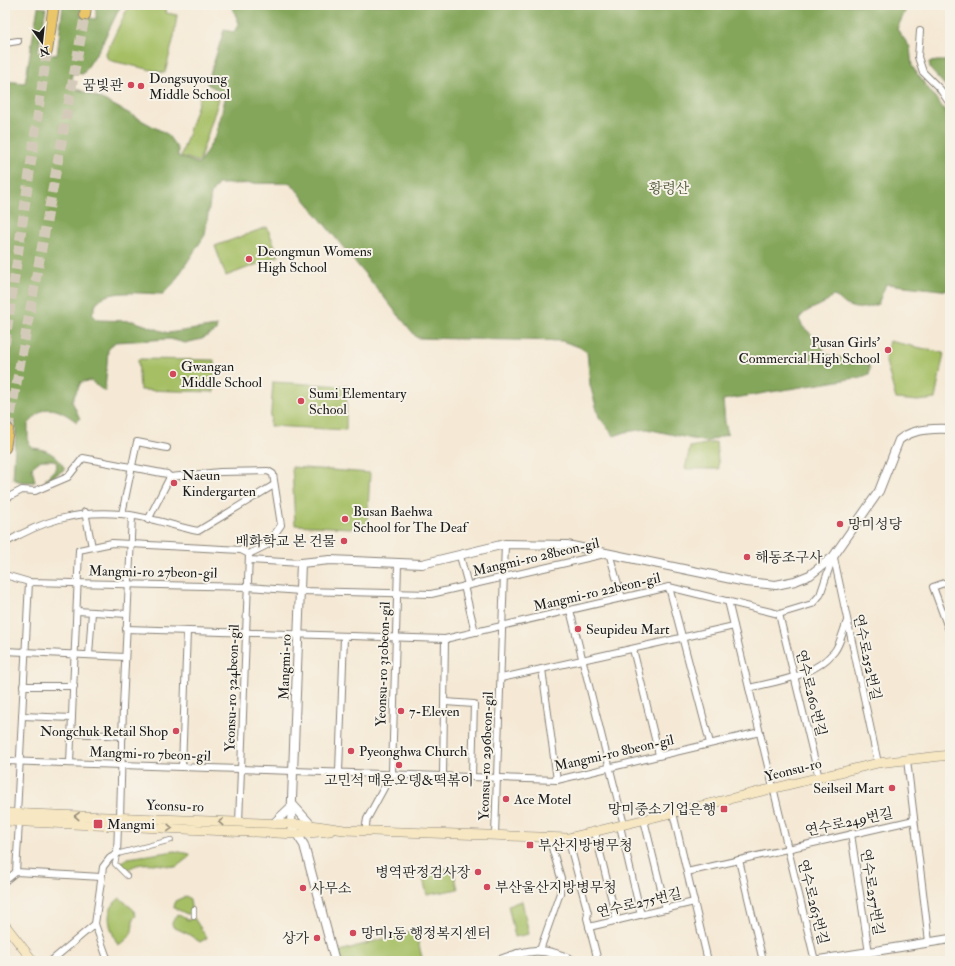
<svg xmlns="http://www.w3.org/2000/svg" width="955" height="966" viewBox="0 0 955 966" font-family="'IM FELL Double Pica','Noto Serif KR',serif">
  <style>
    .green { fill: #a6bf65; stroke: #616e40 }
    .forest { fill: #84a65a; stroke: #50613b }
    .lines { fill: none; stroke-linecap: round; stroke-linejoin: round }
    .trunk-tunnel { stroke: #d4cab9; stroke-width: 10; stroke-dasharray: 10 5; stroke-linecap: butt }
    .pedestrian-casing { stroke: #888278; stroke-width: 6 }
    .minor-casing { stroke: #888278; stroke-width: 8 }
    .tertiary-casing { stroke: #888278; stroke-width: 10 }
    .secondary-casing { stroke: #888278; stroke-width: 10 }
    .trunk-casing { stroke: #888278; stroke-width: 12 }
    .pedestrian { stroke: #fff; stroke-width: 4.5 }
    .minor { stroke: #fff; stroke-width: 6 }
    .tertiary { stroke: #fff; stroke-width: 8 }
    .secondary { stroke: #f7e8c3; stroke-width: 9 }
    .trunk { stroke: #ebc669; stroke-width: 10 }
    .oneway { stroke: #948c78 }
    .poi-dot { fill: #d1495b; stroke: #f7f3e8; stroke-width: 1.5 }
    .labels { text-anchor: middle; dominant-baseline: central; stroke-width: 4; stroke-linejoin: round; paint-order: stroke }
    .poi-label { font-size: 14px; fill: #1c1c1c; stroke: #f7f3e8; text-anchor: start }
    .park-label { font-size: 14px; fill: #4c5536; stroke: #f7f3e8 }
    .street-label { font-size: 14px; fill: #1c1c1c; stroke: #f7f3e8 }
  </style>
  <rect width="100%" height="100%" fill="#f7f3e8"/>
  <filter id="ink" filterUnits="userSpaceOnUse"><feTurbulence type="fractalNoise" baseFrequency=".025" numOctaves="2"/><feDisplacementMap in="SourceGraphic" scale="8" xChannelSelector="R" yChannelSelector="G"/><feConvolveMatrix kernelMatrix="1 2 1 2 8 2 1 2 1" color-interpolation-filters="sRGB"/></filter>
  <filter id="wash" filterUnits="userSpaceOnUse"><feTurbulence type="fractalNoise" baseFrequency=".012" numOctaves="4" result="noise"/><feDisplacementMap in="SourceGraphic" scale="16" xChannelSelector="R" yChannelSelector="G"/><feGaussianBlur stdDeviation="0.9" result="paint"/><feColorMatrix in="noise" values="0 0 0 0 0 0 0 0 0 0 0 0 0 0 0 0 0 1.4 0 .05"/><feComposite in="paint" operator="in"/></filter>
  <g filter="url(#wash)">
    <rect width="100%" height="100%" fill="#f5e9d5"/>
    <g class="green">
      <path d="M129,5L167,6L166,13L177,15L174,37L165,73L112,61L107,58L106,53Z"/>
      <path d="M201,94L219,99L199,162L181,156Z"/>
      <path d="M267,227L279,256L226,276L215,246Z"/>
      <path d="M889,341L944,353L935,399L918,401L896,399L885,358Z"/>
      <path d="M138,359L214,360V392L140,390Z"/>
      <path d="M273,382L347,386L346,430L270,426Z"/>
      <path d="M716,442L719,469H685L690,447Z"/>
      <path d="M292,467L370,473L367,529L295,525Z"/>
      <path d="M175,851L190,854L189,857L176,867C160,865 140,859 126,871L119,863L128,858Z"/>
      <path d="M453,867L458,889L427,895L422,874Z"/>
      <path d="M186,896L190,899L192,914H187L174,908L175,901Z"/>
      <path d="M120,898L134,910L136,916L133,919C133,932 132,938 118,945C110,929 102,911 120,898Z"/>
      <path d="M522,901L529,934L515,937L508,905Z"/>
      <path d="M177,914L188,920L194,918L207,938L200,942L188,934L173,927L172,923Z"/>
      <path d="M415,930L423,961H341L340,951Z"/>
    </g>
    <g class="forest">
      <path d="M63,5H82L80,16L96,19V5H121L100,48L83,74L72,73V87L106,101L167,134L178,149V156L199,164L216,135L225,99V94L207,84L224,30L234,32L239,23L231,5H908L897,29L910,47L912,66L918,75L950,117V291L886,284L878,304C868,308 855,311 845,304C840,300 839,297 832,296C823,308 806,307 799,319L803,327L810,333L828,355L868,364L870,368L869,374L862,377L723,400L725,422L728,434L706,442L647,429L626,432L614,436L599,417L590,385L587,352L579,347L562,341L417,338L291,183L218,184L211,194L205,235L173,284L163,294C147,294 112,289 99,300C96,303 94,310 92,314L98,320L133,321L168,333L217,326L216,331L202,339L185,343L170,339L115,342L108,350L105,392L91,381L81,382L72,401L80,419L77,422C67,415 54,405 42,411C37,414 32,421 28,424V441L32,448C48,449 57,455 65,469L47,481L45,480L55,469L57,464L53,460H41L32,467L35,482H21L13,479L16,428L14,422L5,420V81L25,83L38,7L46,8L38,52L57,55Z"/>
      <path d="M938,61H950V91L930,69L929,62Z"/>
    </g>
  </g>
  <g filter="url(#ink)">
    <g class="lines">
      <g class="trunk-tunnel">
        <path d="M5,344L47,51"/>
        <path d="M8,429L85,15"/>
      </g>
      <g class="pedestrian-casing">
        <g id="pedestrian">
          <path d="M127,876L115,864L117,854L171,840"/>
          <path d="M194,909V916"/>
        </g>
      </g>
      <g class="minor-casing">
        <g id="minor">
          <path d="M920,31L918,57L923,72L940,89L950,104"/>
          <path d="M5,43L18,41"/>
          <path d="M5,499L22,490L35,491L68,477L83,458L167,474L170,477"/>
          <path d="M85,512L92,547"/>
          <path d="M122,514L137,442L167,448"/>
          <path d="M5,543C42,521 77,510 121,514C147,516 173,526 198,531L274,485"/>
          <path d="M460,556L468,585"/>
          <path d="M834,558L878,763"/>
          <path d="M249,560L301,563"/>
          <path d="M5,575L29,582L248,587L300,591L431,594L609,553L622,598"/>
          <path d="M950,581L933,587L950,633"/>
          <path d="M464,586L475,632"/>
          <path d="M669,587L710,743"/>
          <path d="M728,601L815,961"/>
          <path d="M570,610L624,825"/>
          <path d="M77,611L127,614"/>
          <path d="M779,614L819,778"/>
          <path d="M126,629L445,639L669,587L779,614L812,604L820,595L833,557"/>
          <path d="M633,649L659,755"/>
          <path d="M5,651L125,657"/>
          <path d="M89,655L92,612"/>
          <path d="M542,669L557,780"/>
          <path d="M501,678L734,626"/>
          <path d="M23,686H74"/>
          <path d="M749,688C778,681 813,677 834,652C840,645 843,631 847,621"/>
          <path d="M445,702L474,704L472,776"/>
          <path d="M22,716L72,718"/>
          <path d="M72,733L123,736"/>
          <path d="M907,760L929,942"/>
          <path d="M5,761L557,780L760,732"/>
          <path d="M70,763L79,550L112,543L241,550L249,554L267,545L281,525L273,474L268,471L220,472L170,477L148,520"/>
          <path d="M182,767L187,631"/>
          <path d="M339,771L344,637"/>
          <path d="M443,775L445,639"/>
          <path d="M673,813L708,961"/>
          <path d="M17,814L29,582"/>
          <path d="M120,818L123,707L132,516"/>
          <path d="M644,820L666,909"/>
          <path d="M239,823L249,554"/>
          <path d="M620,826L641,915"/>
          <path d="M365,831L367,819L392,773L398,564"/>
          <path d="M595,832L617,921"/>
          <path d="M851,834L869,953"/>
          <path d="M495,835L505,544"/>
          <path d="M568,838L588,913L587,918L598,961"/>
          <path d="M739,860L763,961"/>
          <path d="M16,872L19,822"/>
          <path d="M687,872L914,820"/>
          <path d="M5,881L16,872L101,877"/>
          <path d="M589,927L694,902"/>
          <path d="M540,950L560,893L561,878L549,838"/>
          <path d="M517,953L520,961"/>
          <path d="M51,961L95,924"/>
          <path d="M108,961L95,924L103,867L110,858L117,854L118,826"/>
        </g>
      </g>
      <g class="tertiary-casing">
        <g id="tertiary">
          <path d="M273,824L293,805L311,825"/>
          <path d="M335,961L304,845L291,825L301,563L330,560L422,564L505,544L567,545L746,582L776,585L795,581L810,575L833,557L879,491L899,440C912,429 933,428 950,429"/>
          <path d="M498,961C528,949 543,946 573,961"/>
          <path d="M813,961L950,939"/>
        </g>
      </g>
      <g class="secondary-casing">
        <g id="secondary">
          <path d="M5,813L311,825L344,830L568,838L878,763L950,755"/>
          <path d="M5,821L297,834L330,831"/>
          <path d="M5,925L33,961"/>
        </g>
      </g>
      <g class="trunk-casing">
        <g id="trunk">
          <path d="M85,15L86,5"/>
          <path d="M47,51L54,5"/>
          <path d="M5,448L8,429"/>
        </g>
      </g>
      <use href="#pedestrian" class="pedestrian"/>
      <use href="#minor" class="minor"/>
      <use href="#tertiary" class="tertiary"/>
      <use href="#secondary" class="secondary"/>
      <use href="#trunk" class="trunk"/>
    </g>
    <defs><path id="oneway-chevron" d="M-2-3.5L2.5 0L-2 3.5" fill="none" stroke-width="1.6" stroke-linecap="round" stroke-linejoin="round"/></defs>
    <g class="oneway">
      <use href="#oneway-chevron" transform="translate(77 816) rotate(-177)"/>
      <use href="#oneway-chevron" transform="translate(221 822) rotate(-177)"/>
      <use href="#oneway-chevron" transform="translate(170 828) rotate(3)"/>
    </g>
  </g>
  <g class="poi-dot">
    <circle cx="131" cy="85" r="4"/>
    <circle cx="141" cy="86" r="4"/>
    <circle cx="249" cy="259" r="4"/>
    <circle cx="888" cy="350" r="4"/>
    <circle cx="173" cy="374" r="4"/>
    <circle cx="301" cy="401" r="4"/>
    <circle cx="174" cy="483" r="4"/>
    <circle cx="345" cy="519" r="4"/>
    <circle cx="840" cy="524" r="4"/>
    <circle cx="344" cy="541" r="4"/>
    <circle cx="747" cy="557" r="4"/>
    <circle cx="578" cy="629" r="4"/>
    <circle cx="401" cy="711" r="4"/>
    <circle cx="176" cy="731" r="4"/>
    <circle cx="351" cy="751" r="4"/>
    <circle cx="399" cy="765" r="4"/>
    <circle cx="892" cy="788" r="4"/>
    <circle cx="506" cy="799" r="4"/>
    <rect x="720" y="805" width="8" height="8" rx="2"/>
    <rect x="93" y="819" width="10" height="10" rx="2"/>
    <rect x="526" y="841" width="8" height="8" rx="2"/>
    <circle cx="478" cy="872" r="4"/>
    <circle cx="487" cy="887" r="4"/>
    <circle cx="303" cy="888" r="4"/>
    <circle cx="353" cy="933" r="4"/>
    <circle cx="317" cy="938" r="4"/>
  </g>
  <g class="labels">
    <g class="poi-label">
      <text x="149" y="78">Dongsuyoung<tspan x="149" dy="16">Middle School</tspan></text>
      <text x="123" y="85" text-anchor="end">꿈빛관</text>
      <text x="257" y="251">Deongmun Womens<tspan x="257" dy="16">High School</tspan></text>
      <text x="880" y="342" text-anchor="end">Pusan Girls'<tspan x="880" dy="16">Commercial High School</tspan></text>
      <text x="181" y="366">Gwangan<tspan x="181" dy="16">Middle School</tspan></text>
      <text x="309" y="393">Sumi Elementary<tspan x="309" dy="16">School</tspan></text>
      <text x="182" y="475">Naeun<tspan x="182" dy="16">Kindergarten</tspan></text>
      <text x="353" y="511">Busan Baehwa<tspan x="353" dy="16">School for The Deaf</tspan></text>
      <text x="848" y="524">망미성당</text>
      <text x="336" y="541" text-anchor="end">배화학교 본 건물</text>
      <text x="755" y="557">해동조구사</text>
      <text x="586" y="629">Seupideu Mart</text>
      <text x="409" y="711">7-Eleven</text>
      <text x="168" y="731" text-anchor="end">Nongchuk Retail Shop</text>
      <text x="359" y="751">Pyeonghwa Church</text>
      <text x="399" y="780" text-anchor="middle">고민석 매운오뎅&amp;떡볶이</text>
      <text x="884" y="788" text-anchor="end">Seilseil Mart</text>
      <text x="514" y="799">Ace Motel</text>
      <text x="716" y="809" text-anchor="end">망미중소기업은행</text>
      <text x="107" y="824">Mangmi</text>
      <text x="538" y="845">부산지방병무청</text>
      <text x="470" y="872" text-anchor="end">병역판정검사장</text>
      <text x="495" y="887">부산울산지방병무청</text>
      <text x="311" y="888">사무소</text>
      <text x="361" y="933">망미1동 행정복지센터</text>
      <text x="309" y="938" text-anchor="end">상가</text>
    </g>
    <g class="park-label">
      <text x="669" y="188">황령산</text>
    </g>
    <g class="street-label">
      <text transform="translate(536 557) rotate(-13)">Mangmi-ro 28beon-gil</text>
      <text transform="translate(153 572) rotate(1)">Mangmi-ro 27beon-gil</text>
      <text transform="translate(597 592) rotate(-13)">Mangmi-ro 22beon-gil</text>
      <text transform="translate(867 657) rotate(78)">연수로252번길</text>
      <text transform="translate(383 664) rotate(-88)">Yeonsu-ro 310beon-gil</text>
      <text transform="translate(285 667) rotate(-88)">Mangmi-ro</text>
      <text transform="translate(232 688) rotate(-88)">Yeonsu-ro 324beon-gil</text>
      <text transform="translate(811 693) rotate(76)">연수로260번길</text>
      <text transform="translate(614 753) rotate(-13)">Mangmi-ro 8beon-gil</text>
      <text transform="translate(150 754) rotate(2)">Mangmi-ro 7beon-gil</text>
      <text transform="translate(486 756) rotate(-88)">Yeonsu-ro 296beon-gil</text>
      <text transform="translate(793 770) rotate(-14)">Yeonsu-ro</text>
      <text transform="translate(175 806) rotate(2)">Yeonsu-ro</text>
      <text transform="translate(849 822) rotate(-12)">연수로249번길</text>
      <text transform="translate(872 892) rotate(81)">연수로257번길</text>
      <text transform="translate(813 902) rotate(76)">연수로263번길</text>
      <text transform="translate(639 903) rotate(-13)">연수로275번길</text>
    </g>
  </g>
  <rect width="955" height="966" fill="none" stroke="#f7f3e8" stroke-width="20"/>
  <g transform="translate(42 42) rotate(165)" stroke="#f7f3e8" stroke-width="3" paint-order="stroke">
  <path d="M0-3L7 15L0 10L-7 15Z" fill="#1c1c1c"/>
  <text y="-6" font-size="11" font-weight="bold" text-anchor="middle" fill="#1c1c1c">N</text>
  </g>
</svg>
